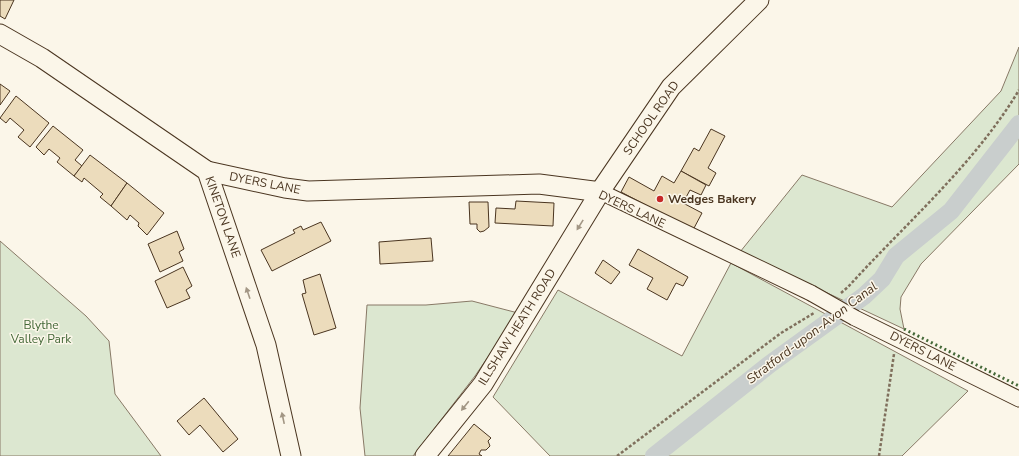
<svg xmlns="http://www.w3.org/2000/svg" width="1019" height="456" viewBox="0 0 1019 456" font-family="'Nunito Sans',sans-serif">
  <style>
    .green { fill: #dce7d0; stroke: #887966 }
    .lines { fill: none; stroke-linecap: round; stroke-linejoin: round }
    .canal { stroke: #c9cecd; stroke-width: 18 }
    .building { fill: #ecdcbc; stroke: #4a3520 }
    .minor-casing { stroke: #4a3520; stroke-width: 17 }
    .tertiary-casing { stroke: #4a3520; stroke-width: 21 }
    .path { stroke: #7f6f5c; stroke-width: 2.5; stroke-dasharray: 3 2; stroke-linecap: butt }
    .minor { stroke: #fbf6e9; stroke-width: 15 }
    .tertiary { stroke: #fbf6e9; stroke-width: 19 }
    .minor-bridge-casing { stroke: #4a3520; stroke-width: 17; stroke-linecap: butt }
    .minor-bridge { stroke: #fbf6e9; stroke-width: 15 }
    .hedge { stroke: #436837; stroke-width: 3; stroke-dasharray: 2 3; stroke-linecap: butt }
    .oneway { fill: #a29684 }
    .poi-dot { fill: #c62828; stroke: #fbf6e9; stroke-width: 1.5 }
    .labels { text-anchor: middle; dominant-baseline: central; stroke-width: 3; stroke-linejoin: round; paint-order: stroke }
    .street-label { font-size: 12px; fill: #4a3520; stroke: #fbf6e9 }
    .poi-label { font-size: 12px; font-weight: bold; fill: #4a3520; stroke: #fbf6e9; text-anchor: start }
    .park-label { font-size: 12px; fill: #436837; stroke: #fbf6e9 }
    .water-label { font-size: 13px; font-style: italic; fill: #4a3520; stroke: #fbf6e9 }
  </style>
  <rect width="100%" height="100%" fill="#fbf6e9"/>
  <g class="green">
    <path d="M1019,47V164L921,264L901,297L900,309L904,329L740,252L802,175L892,207L1001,91Z"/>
    <path d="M0,241L86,316L109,341L115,394L161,456H0Z"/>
    <path d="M731,263L968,391L902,456H550L493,397L558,290L682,356Z"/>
    <path d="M472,301L518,313L475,376L413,456H365L360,408L367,305H426Z"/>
  </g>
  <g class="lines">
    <path class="canal" d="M654,456L770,364L864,296L882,279L896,256L951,211L1019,124"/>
  </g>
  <g class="building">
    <path d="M0,0H14L5,19L0,16Z"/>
    <path d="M0,84L10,91L0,105Z"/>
    <path d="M16,96L49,123L30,147L18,137L24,130L10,118L6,123L0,118Z"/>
    <path d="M53,126L83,150L75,160L82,166L74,176L57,162L60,158L49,149L44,155L36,147Z"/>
    <path d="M711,129L725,136L708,168L716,173L709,186L681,171L694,148L699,151Z"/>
    <path d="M90,155L127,183L111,206L100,197L103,194L84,178L82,182L74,176Z"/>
    <path d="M681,171L706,185L701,195L690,190L683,203L702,213L693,230L621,192L629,177L654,191L662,176L674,183Z"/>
    <path d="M127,183L164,213L147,235L138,226L139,223L130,215L127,220L111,206Z"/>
    <path d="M516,201L554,203L553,226L495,223L496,208L515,209Z"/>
    <path d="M469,202H488L489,227L484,231L480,232L477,229V224H470Z"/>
    <path d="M321,222L331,241L272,271L261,250L295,233L293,230L301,226L303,230Z"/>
    <path d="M177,231L184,249L179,252L183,261L160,272L148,244Z"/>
    <path d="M431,238L433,261L380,264L379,242Z"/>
    <path d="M638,249L688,277L683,286L676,283L667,300L647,289L653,278L629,265Z"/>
    <path d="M603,260L620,272L611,284L595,273Z"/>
    <path d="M183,267L192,286L186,290L190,298L167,308L155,281Z"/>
    <path d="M320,274L336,328L314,335L302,294L306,293L303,280Z"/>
    <path d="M204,398L238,439L223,452L200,425L189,435L177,421Z"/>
    <path d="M474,424L491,438L488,441L490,446L486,450H481L479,454L482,456H448Z"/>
  </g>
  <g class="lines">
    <g class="minor-casing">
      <g id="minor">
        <path d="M601,192L811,293"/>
        <path d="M855,318L1019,399"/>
      </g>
    </g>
    <g class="tertiary-casing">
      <g id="tertiary">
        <path d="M0,34L42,58L207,171L266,345L291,456"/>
        <path d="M207,171L285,188L308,191L539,184L601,192"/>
        <path d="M425,456L483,384L603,187L671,87L759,0"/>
      </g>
    </g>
    <g class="path">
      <path d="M841,293L848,287C906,223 974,165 1019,90"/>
      <path d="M617,456L781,333L814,313"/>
      <path d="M879,456L894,354"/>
    </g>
    <use href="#minor" class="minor"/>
    <use href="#tertiary" class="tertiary"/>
    <g class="minor-bridge-casing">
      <path id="minor-bridge" d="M811,293L855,318"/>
    </g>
    <use href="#minor-bridge" class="minor-bridge"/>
    <path class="hedge" d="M904,329L1019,386"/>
  </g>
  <defs><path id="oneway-solid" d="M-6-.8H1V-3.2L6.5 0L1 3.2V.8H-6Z"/></defs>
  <g class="oneway">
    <use href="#oneway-solid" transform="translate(580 225) rotate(122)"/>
    <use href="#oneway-solid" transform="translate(248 293) rotate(-109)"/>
    <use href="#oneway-solid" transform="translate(465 406) rotate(129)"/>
    <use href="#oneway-solid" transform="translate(283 418) rotate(-102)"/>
  </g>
  <circle class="poi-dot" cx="660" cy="199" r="4"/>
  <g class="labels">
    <g class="street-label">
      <text transform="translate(651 118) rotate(-55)">SCHOOL ROAD</text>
      <text transform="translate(265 183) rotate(11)">DYERS LANE</text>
      <text transform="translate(632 209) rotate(25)">DYERS LANE</text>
      <text transform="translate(223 217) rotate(71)">KINETON LANE</text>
      <text transform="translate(517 327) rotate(-58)">ILLSHAW HEATH ROAD</text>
      <text transform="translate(923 351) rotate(27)">DYERS LANE</text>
    </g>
    <g class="poi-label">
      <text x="668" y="199">Wedges Bakery</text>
    </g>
    <g class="park-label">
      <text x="41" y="325">Blythe<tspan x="41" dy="14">Valley Park</tspan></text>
    </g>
    <g class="water-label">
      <text transform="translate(812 333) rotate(-37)">Stratford-upon-Avon Canal</text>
    </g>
  </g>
</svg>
